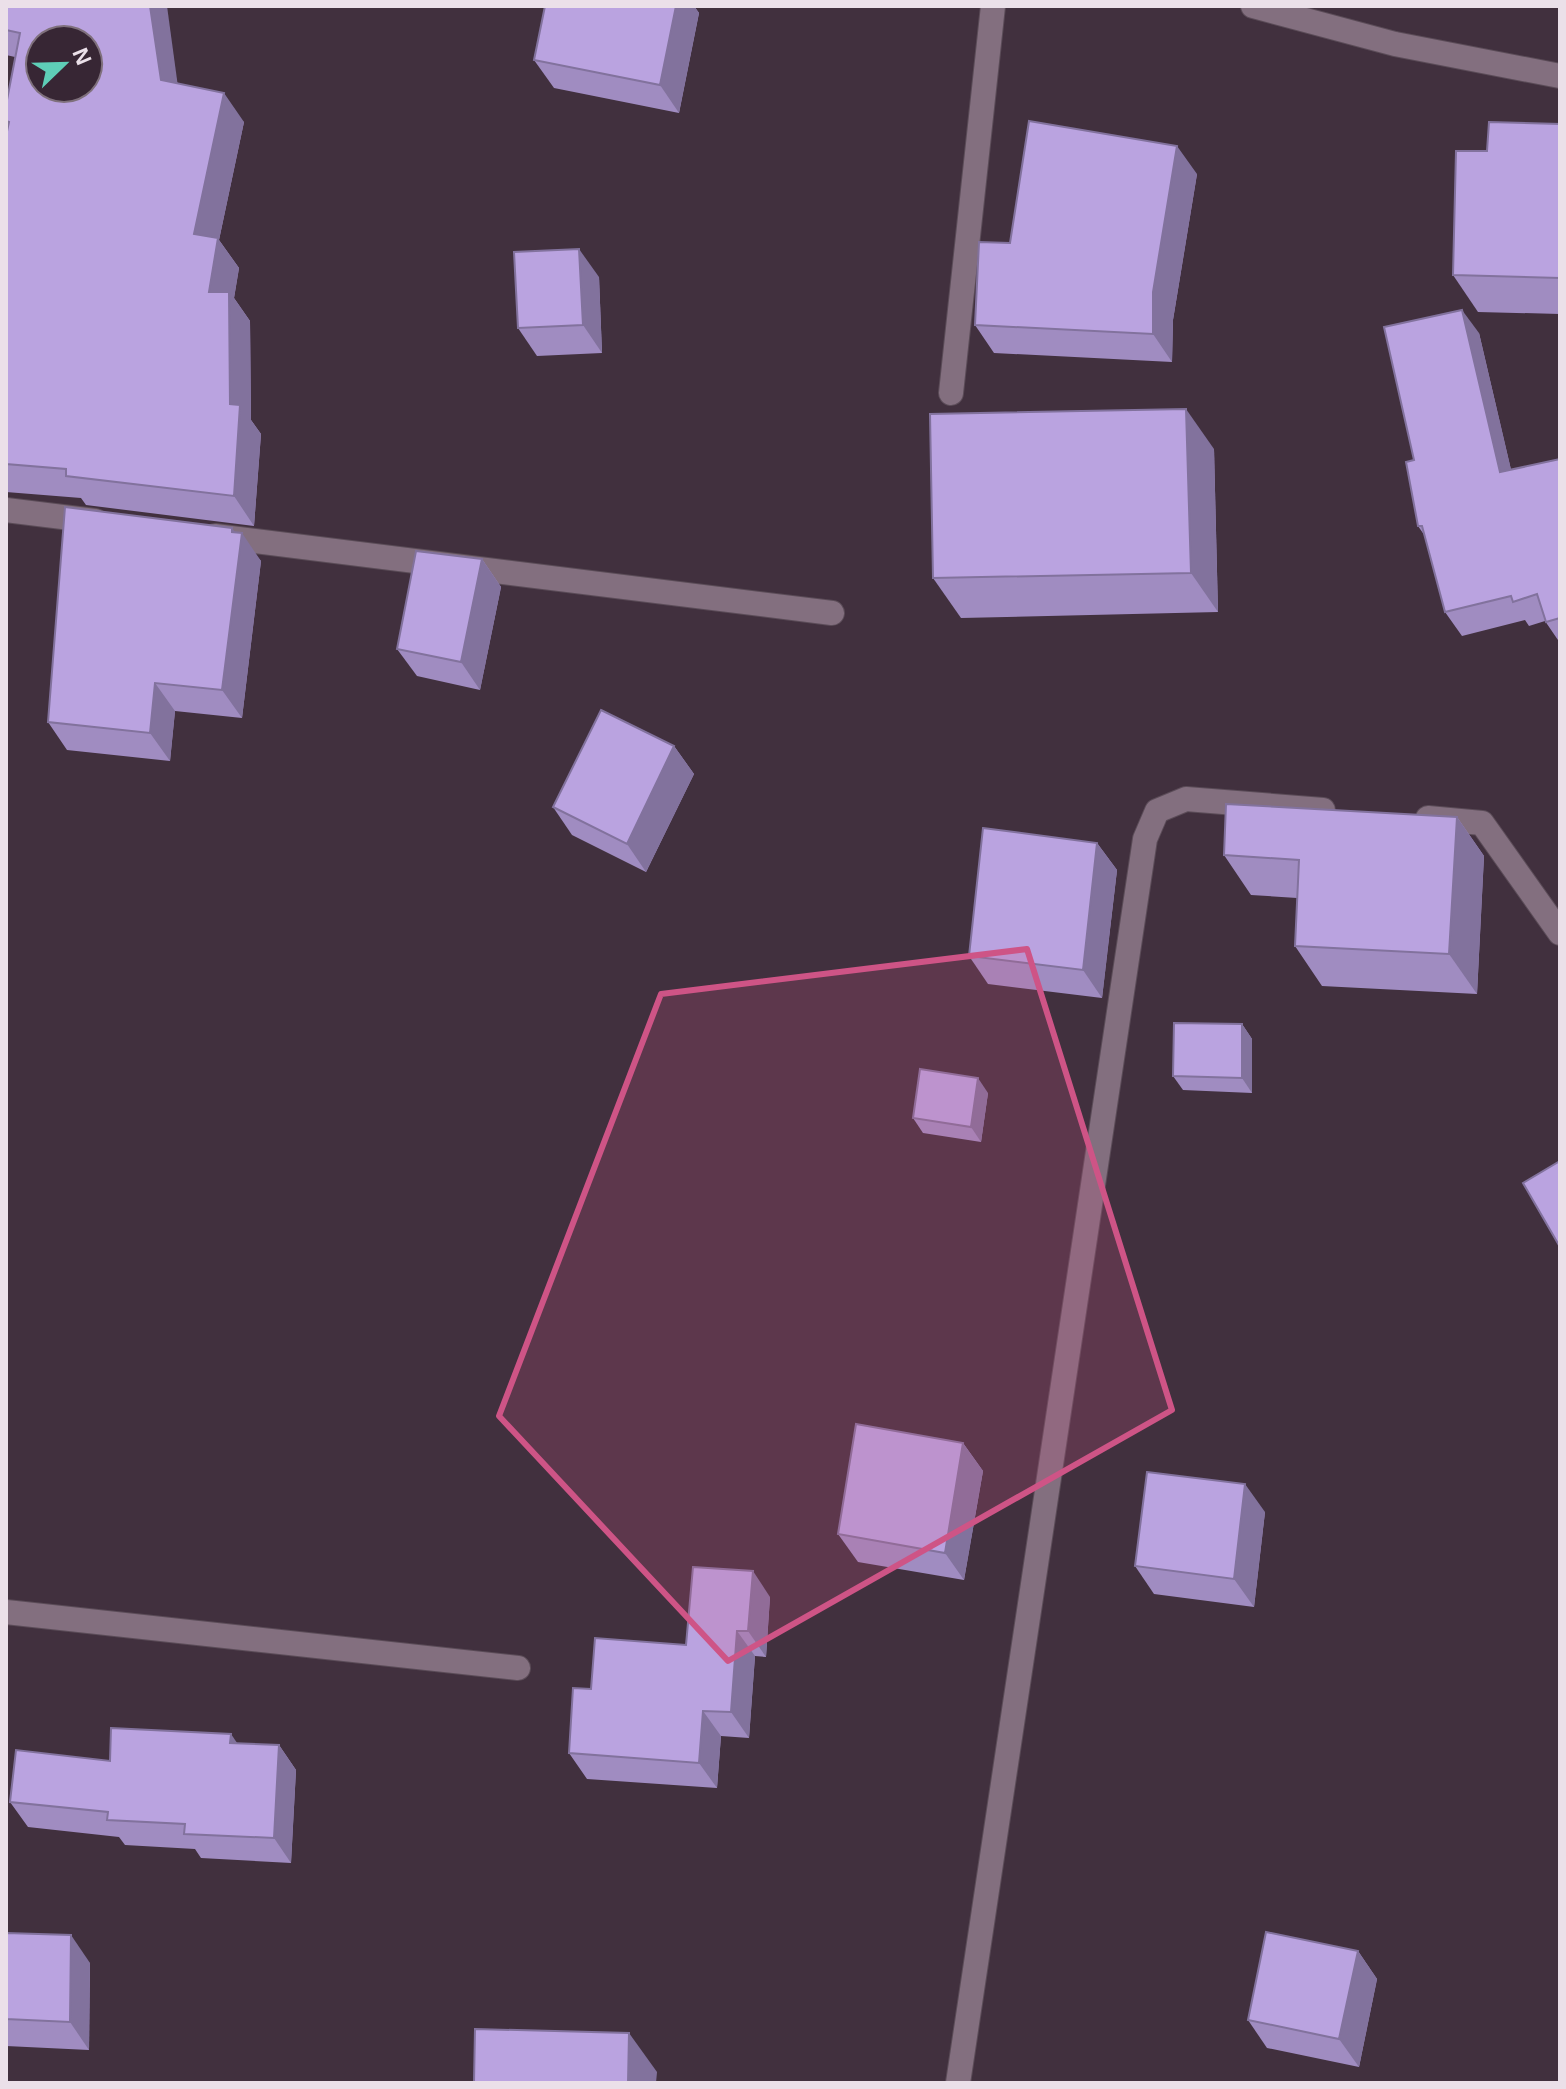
<svg xmlns="http://www.w3.org/2000/svg" width="1566" height="2089" viewBox="0 0 1566 2089" font-family="Arial,sans-serif">
  <style>
    .lines { fill: none; stroke-linecap: round; stroke-linejoin: round }
    .lane-casing { stroke: #5b4c58; stroke-width: 26 }
    .street-casing { stroke: #5b4c58; stroke-width: 26 }
    .lane { stroke: #836f7f; stroke-width: 24 }
    .street { stroke: #836f7f; stroke-width: 24 }
    .wall { fill: #a08cc1 }
    .shaded-wall { fill: #82729d }
    .building { fill: #baa3e0; stroke: #82729d; stroke-width: 2; fill-rule: evenodd }
    .marked { fill: #ce5486; fill-opacity: 0.2; stroke: #ce5486; stroke-width: 6; stroke-linejoin: round }
  </style>
  <rect width="100%" height="100%" fill="#41303e"/>
  <g class="lines">
    <g class="lane-casing">
      <path id="lane" d="M6,1612L518,1668"/>
    </g>
    <g class="street-casing">
      <g id="street">
        <path d="M1253,6L1395,44L1560,76"/>
        <path d="M951,393L993,6"/>
        <path d="M6,510L95,521"/>
        <path d="M215,536L832,613"/>
        <path d="M1428,818L1482,823L1560,933"/>
        <path d="M958,2083L1145,839L1157,811L1186,799L1323,810"/>
      </g>
    </g>
    <use href="#lane" class="lane"/>
    <use href="#street" class="street"/>
  </g>
  <g class="wall">
    <path d="M6,6L178,83L244,122L219,240L239,268L234,298L250,321L251,420L261,434L254,526L86,505L81,498L6,492V136L8,128L6,126V105L15,57L6,55Z"/>
    <path d="M545,6H694L699,13L679,113L554,88L534,60Z"/>
    <path d="M1560,124V314L1478,312L1453,275L1487,151Z"/>
    <path d="M1197,174L1173,320L1172,362L994,353L975,325L1010,243Z"/>
    <path d="M599,277L602,353L537,356L518,328Z"/>
    <path d="M1479,333L1511,470L1560,459V643L1545,621L1529,626L1525,620L1462,636L1445,612L1425,536L1418,526L1414,460Z"/>
    <path d="M1214,449L1218,612L961,618L933,578Z"/>
    <path d="M236,533L261,561L242,718L175,711L170,761L67,750L48,722Z"/>
    <path d="M482,559L501,587L480,690L417,676L397,649Z"/>
    <path d="M674,746L694,774L646,872L572,835L553,807Z"/>
    <path d="M1457,817L1484,856L1477,994L1322,986L1295,946L1297,898L1251,895L1224,855Z"/>
    <path d="M1097,843L1117,870L1102,998L988,984L969,956Z"/>
    <path d="M1242,1024L1252,1039V1093L1183,1090L1173,1076Z"/>
    <path d="M988,1093L981,1142L923,1133L913,1118Z"/>
    <path d="M963,1443L983,1471L964,1580L858,1562L838,1534Z"/>
    <path d="M1265,1512L1254,1607L1154,1594L1135,1566Z"/>
    <path d="M770,1597L766,1657L755,1656L749,1738L721,1736L717,1788L587,1779L569,1753L591,1689L686,1645Z"/>
    <path d="M238,1744L279,1745L296,1770L291,1863L201,1858L195,1849L125,1845L119,1837L28,1827L10,1802L110,1761Z"/>
    <path d="M6,1933L90,1963L89,2050L6,2046Z"/>
    <path d="M1358,1951L1377,1979L1359,2067L1267,2048L1248,2020Z"/>
  </g>
  <g class="shaded-wall">
    <path d="M150,6H167L181,109L161,80Z"/>
    <path d="M676,6H694L699,13L679,113L660,85Z"/>
    <path d="M224,93L244,122L219,240L239,268L234,298L250,321L251,420L261,434L254,526L234,496L230,404L209,292L194,234Z"/>
    <path d="M1177,146L1197,174L1173,320L1172,362L1153,334V292Z"/>
    <path d="M579,249L599,277L602,353L583,325Z"/>
    <path d="M1462,310L1479,333L1517,495L1500,472Z"/>
    <path d="M1186,409L1214,449L1218,612L1191,573Z"/>
    <path d="M232,528L241,540L242,533L261,561L242,718L222,690Z"/>
    <path d="M482,559L501,587L480,690L461,662Z"/>
    <path d="M155,683L175,711L170,761L150,733Z"/>
    <path d="M674,746L694,774L646,872L627,844Z"/>
    <path d="M1457,817L1484,856L1477,994L1449,954Z"/>
    <path d="M1097,843L1117,870L1102,998L1083,970Z"/>
    <path d="M1242,1024L1252,1039V1093L1242,1078Z"/>
    <path d="M978,1078L988,1093L981,1142L971,1127Z"/>
    <path d="M963,1443L983,1471L964,1580L945,1553Z"/>
    <path d="M1245,1484L1265,1512L1254,1607L1234,1579Z"/>
    <path d="M753,1571L770,1597L766,1657L748,1631Z"/>
    <path d="M737,1631L755,1656L749,1738L731,1712Z"/>
    <path d="M703,1711L721,1736L717,1788L699,1763Z"/>
    <path d="M231,1734L248,1759L230,1743Z"/>
    <path d="M279,1745L296,1770L291,1863L274,1838Z"/>
    <path d="M71,1935L90,1963L89,2050L70,2022Z"/>
    <path d="M1358,1951L1377,1979L1359,2067L1339,2039Z"/>
    <path d="M629,2033L657,2072L656,2083H628Z"/>
  </g>
  <g class="building">
    <path d="M6,6H150L161,80L224,93L194,234L218,238L209,292H229L230,404L240,405L234,496L66,476V469L6,464V136L9,122L6,121V105L20,33L6,30ZM40,40H88V88H40Z"/>
    <path d="M545,6H676L660,85L534,60Z"/>
    <path d="M1029,121L1177,146L1153,292V334L975,325L979,242L1010,243Z"/>
    <path d="M1489,122L1560,124V278L1453,275L1456,151H1487Z"/>
    <path d="M579,249L583,325L518,328L514,252Z"/>
    <path d="M1462,310L1500,472L1560,459V618L1546,622L1537,594L1513,602L1511,596L1445,612L1422,526H1418L1406,462L1414,460L1384,327Z"/>
    <path d="M1186,409L1191,573L933,578L930,414Z"/>
    <path d="M65,507L232,528V532L242,533L222,690L155,683L150,733L48,722Z"/>
    <path d="M416,551L482,559L461,662L397,649Z"/>
    <path d="M601,710L674,746L627,844L553,807Z"/>
    <path d="M1226,804L1457,817L1449,954L1295,946L1299,860L1224,855Z"/>
    <path d="M983,828L1097,843L1083,970L969,956Z"/>
    <path d="M1174,1023L1242,1024V1078L1173,1076Z"/>
    <path d="M920,1069L978,1078L971,1127L913,1118Z"/>
    <path d="M1560,1161V1247L1523,1183Z"/>
    <path d="M856,1424L963,1443L945,1553L838,1534Z"/>
    <path d="M1147,1472L1245,1484L1234,1579L1135,1566Z"/>
    <path d="M693,1567L753,1571L748,1631H737L731,1712L703,1711L699,1763L569,1753L573,1688L591,1689L595,1638L686,1645Z"/>
    <path d="M111,1728L231,1734L230,1743L279,1745L274,1838L184,1834L185,1824L107,1820L108,1812L10,1802L16,1750L110,1761Z"/>
    <path d="M1266,1932L1358,1951L1339,2039L1248,2020Z"/>
    <path d="M6,1933L71,1935L70,2022L6,2019Z"/>
    <path d="M475,2029L629,2033L628,2083H474Z"/>
  </g>
  <path class="marked" d="M1027,949L1172,1410L728,1661L499,1416L661,994Z"/>
  <rect width="1566" height="2089" fill="none" stroke="#ebe0e9" stroke-width="16"/>
  <g transform="translate(64 64) rotate(67)"><circle r="38" fill="#372634" stroke="#7f707c" stroke-width="2"/>
  <path d="M0-6L14 30L0 20L-14 30Z" fill="#5eceb7"/>
  <text y="-12" font-size="22" font-weight="bold" text-anchor="middle" fill="#ebe0e9">N</text>
  </g>
</svg>
